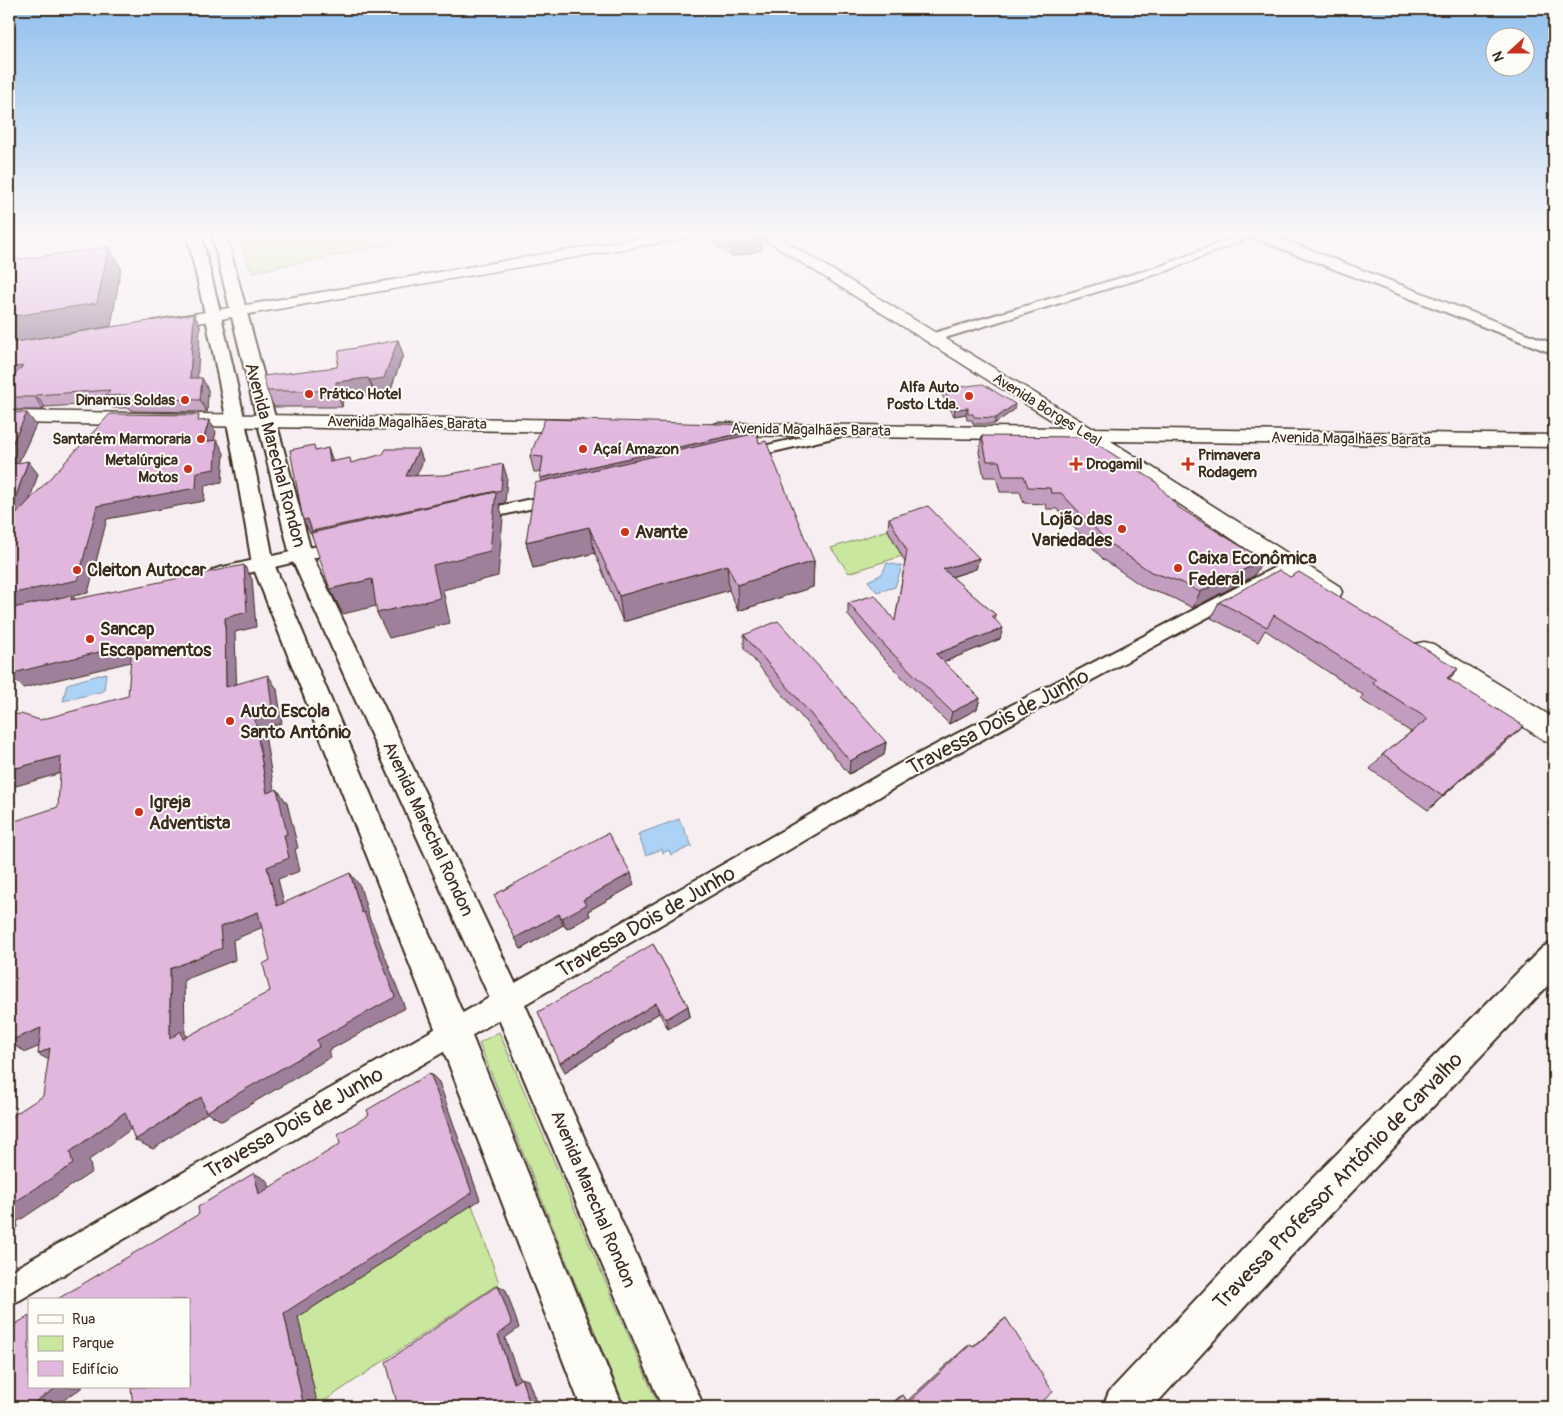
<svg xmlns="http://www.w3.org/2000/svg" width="1563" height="1416" viewBox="0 0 1563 1416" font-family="Pangolin,sans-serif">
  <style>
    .green { fill: #c9e79e; stroke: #82885e }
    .water { fill: #acd2f5; stroke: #7f8f9f }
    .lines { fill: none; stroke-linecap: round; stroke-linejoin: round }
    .minor-casing { stroke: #3b2a1e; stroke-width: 4 }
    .tertiary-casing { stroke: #3b2a1e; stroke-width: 4 }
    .secondary-casing { stroke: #3b2a1e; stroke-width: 3 }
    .minor { fill: #fdfcf7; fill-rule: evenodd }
    .tertiary { fill: #fdfcf7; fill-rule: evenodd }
    .secondary { fill: #fdfcf7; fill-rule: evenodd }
    .wall { fill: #c29dbf; stroke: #3b2a1e }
    .shaded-wall { fill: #9e809b; stroke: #3b2a1e }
    .building { fill: #e1b7de; stroke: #3b2a1e; fill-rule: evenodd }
    .poi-dot { fill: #c8321e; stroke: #fdfcf7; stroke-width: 2 }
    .labels { text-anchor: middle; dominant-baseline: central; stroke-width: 4; stroke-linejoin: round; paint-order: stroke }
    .far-poi-label { font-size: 15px; font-weight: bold; fill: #3b2a1e; stroke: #fdfcf7; text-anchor: end }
    .far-street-label { font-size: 15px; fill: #3b2a1e; stroke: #fdfcf7 }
    .street-label { font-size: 18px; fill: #3b2a1e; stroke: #fdfcf7 }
    .poi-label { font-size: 18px; font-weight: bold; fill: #3b2a1e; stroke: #fdfcf7; text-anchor: start }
    .near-street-label { font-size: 21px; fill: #3b2a1e; stroke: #fdfcf7 }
  </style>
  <rect width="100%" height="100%" fill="#f7eef2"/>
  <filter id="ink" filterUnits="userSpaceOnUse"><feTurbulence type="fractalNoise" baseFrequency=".02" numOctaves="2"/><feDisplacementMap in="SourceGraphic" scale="10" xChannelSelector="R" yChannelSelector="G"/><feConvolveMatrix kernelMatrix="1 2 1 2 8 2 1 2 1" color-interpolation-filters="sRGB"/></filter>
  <g filter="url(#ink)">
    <g class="green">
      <path d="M237,235H343L345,238L361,235H436L252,272Z"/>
      <path d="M888,530L902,556L849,573L831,548Z"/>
      <path d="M499,1032L659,1407H625L479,1043Z"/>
      <path d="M472,1205L499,1283L317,1406L298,1317Z"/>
    </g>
    <g class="water">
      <path d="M887,563L902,566L895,587L877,592L868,581L882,574Z"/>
      <path d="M106,673L104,691L63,701L67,684Z"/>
      <path d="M679,819L692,846L671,855L669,850L663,853L662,849L646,855L638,834Z"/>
    </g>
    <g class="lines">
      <g class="minor-casing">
        <g id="minor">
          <path d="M1240,235H1255L1169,270L935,341H927L925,338L927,335L1161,266Z"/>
          <path d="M845,427L850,428L852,431L850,434L743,459L738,458L736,455L738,452Z"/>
          <path d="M559,493L565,495L567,498L565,501L475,521L469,519L467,516L469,513L475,511Z"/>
          <path d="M344,540L350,541L352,545L350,549L219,580L213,578L210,574L213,570L219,568Z"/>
          <path d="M1289,560L1295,562L1298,566L1295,570L913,777L20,1300L9,1305V1272L897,765Z"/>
        </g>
      </g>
      <g class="tertiary-casing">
        <g id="tertiary">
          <path d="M187,235H201C229,344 253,454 274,564L465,1019L623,1407H581L436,1031L252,564C234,454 213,344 187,235Z"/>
          <path d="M212,235H226L312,555L519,991L704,1407H662L496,1012L290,555Z"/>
          <path d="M1252,235H1271L1554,344V354L1254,238Z"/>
          <path d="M1554,942V979L1291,1256L1153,1407H1103L1109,1392L1263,1228L1543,947Z"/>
        </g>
      </g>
      <g class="secondary-casing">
        <g id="secondary">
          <path d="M656,235H687L685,238L680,239L158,330L152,329L150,325L152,321L158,320Z"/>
          <path d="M758,235H775L1092,428L1554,435V447L1111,441L1339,586L1342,592L1339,598L1330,600L1321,598L1083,440L718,435L711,433L708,429L711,425L718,423L1064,428Z"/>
          <path d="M9,411L580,420L587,422L590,426L587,430L580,432L9,423Z"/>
          <path d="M1424,642L1433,644L1554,718V743L1544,740L1415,658L1411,651L1415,644Z"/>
        </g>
      </g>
      <use href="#minor" class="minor"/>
      <use href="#tertiary" class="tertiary"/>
      <use href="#secondary" class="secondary"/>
    </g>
    <g class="wall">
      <path d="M400,235H429L431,240Z"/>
      <path d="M710,235H756L762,250L732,257L710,241Z"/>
      <path d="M200,326L197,378H202L208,390L207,412L132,411L130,408H113L110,403L45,407L43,410H9V343Z"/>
      <path d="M398,340L403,355L389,394L376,396L375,394L343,398L342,407H274L267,391L337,367Z"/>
      <path d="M943,389L1014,410L994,424H973L972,420H967L966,414L954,416L942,395Z"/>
      <path d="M756,433L759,443L814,561L813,587L738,611L729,590L623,622L595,553L533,568L526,542L541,482L540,478L541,472H534L530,456Z"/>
      <path d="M982,436L1178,507L1254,576L1193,608L1171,597L1145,588L1103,559L1057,509H1047L1045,504L1024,503L1020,492H1000L996,477H984L979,452Z"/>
      <path d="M889,518L979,558L976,569L952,577L996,615L995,619L1000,639L944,662L980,698L977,709L949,724L884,659L848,615V603L895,621L905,562L888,530Z"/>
      <path d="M1290,577L1458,669L1449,679L1508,741L1463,778L1428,810L1370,769L1383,754L1411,732L1360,699L1363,695L1265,630L1258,642L1211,618L1219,602Z"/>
      <path d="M744,635L886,742L884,755L849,774L744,648Z"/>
      <path d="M634,885L588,911L590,916L567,929L563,925L521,949L494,895Z"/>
      <path d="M653,944L688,1006L690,1016L668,1029L659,1013L565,1072Z"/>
      <path d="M1006,1318L1036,1407H888L899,1397L903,1395L907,1401L965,1348L971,1344L973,1346L999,1323Z"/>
    </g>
    <g class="shaded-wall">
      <path d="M344,235H361L345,238Z"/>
      <path d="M762,239V250L732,257L731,246Z"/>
      <path d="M109,247L121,268L111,326L9,343V317Z"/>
      <path d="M194,314L200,326L197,390L190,378Z"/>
      <path d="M398,340L403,355L389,394L376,396L370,380Z"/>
      <path d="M23,366L9,382V368Z"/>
      <path d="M202,378L208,390L207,412L200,400Z"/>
      <path d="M368,378L375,394L343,398L342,407L336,391V382Z"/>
      <path d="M36,395L45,407L43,410L35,397Z"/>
      <path d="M1015,404L1014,410L994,424L996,418Z"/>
      <path d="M968,408L966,414L954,416L955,409Z"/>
      <path d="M27,413L36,425L11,479L9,476V450Z"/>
      <path d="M209,420L216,432L211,455L203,442Z"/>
      <path d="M756,430V445L544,494L540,478Z"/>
      <path d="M217,440L224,453L222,482L205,485L204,501L107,519L88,593L73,596L84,610L9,609V594L97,506L197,472Z"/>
      <path d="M328,448L333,461L336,475L330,462Z"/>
      <path d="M419,449L423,461L411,488L406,476Z"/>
      <path d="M28,461L38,474L17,539L9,529V517Z"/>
      <path d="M503,464L507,477L505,503L499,504L503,517L498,576L443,590L450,623L389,638L377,613L433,565L313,532L310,533L303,520Z"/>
      <path d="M589,527L595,553L533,568L526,542Z"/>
      <path d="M979,558L976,569L941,580L943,569Z"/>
      <path d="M1263,560L1254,576L1193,608L1200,592Z"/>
      <path d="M814,561L813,587L738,611L737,585Z"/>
      <path d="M244,565L252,579L256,627L235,632L237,701L226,687L225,618Z"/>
      <path d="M727,565L729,590L623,622L619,596Z"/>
      <path d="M372,579L384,604L343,614L330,589Z"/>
      <path d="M1003,628L1000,639L934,666L936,654Z"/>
      <path d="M132,644L143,659L23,688L16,681L9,682V665Z"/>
      <path d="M1458,669L1445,684L1447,678Z"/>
      <path d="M268,675L277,689L282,723L264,729L277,807L267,793L254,714Z"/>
      <path d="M980,698L977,709L949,724L952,712Z"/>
      <path d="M1524,726L1508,741L1463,778L1428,810L1478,763Z"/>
      <path d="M886,742L884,755L849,774L850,761Z"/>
      <path d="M61,756L75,769L9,788V770Z"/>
      <path d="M277,789L287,803L298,848L295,849L300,871L278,879L288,919L277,906L267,867L284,835Z"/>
      <path d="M350,873L360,886L370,920L373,925L405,1008L328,1051L331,1057L222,1121L207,1113L153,1149L135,1140L201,1097L317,1040L362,913Z"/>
      <path d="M631,873L634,885L588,911L590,916L567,929L562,918L583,900Z"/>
      <path d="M258,912L270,924L233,940L235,960L184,980L185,1034L196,1042L170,1039V969L220,927Z"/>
      <path d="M559,914L563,925L521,949L515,938Z"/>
      <path d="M656,1003L659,1013L565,1072L560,1063Z"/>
      <path d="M14,1005L33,1016L9,1028V1008Z"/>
      <path d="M688,1006L690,1016L668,1029L666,1019Z"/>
      <path d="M41,1028L59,1038L26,1052L9,1043V1041Z"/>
      <path d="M50,1048L56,1064L38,1054Z"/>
      <path d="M430,1073L439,1082L480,1200L298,1317L318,1407H304L284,1313Z"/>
      <path d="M125,1112L142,1121L89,1160L92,1172L17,1222L18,1227L9,1233V1206L70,1152Z"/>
      <path d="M254,1173L268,1181L273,1201L259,1194Z"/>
      <path d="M498,1285L506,1290L519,1328L505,1338L522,1385L514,1383L498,1335Z"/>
      <path d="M521,1378L528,1380L538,1407H531Z"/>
      <path d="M58,1387H83L59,1403L60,1407H37L36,1401Z"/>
    </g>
    <g class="building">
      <path d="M716,235H756L762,239L731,246Z"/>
      <path d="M109,247L97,303L9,317V277L15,260Z"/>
      <path d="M194,314L190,378H202L200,400L124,398L127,395L105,396L110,390L36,395L35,397H9V381L23,366L9,368V343Z"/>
      <path d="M398,340L384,378L370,380L368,378L336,382V391H267L263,376L337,367L339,351Z"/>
      <path d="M983,384L1015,404L996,418L974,417L973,414H968V408L955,409L943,389Z"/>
      <path d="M9,412L27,413L9,450Z"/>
      <path d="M110,414L199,415L198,421L209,420L203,442L217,440L215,469L197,472L196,488L97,506L78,580L9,594V522Z"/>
      <path d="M545,419L755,425L756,430L540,478L543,457L530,456Z"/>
      <path d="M757,433L759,443L766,441L814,561L737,585L727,565L619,596L589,527L526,542L535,483Z"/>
      <path d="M982,436L1086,437L1155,481L1178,507L1263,560L1200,592L1178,581L1151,572L1109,543L1061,493H1051L1050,488L1028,487L1024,476H1003L999,461H987Z"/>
      <path d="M314,445L315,451L328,448L330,462L350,458L351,463L383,454L386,449H419L406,476L445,475L503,464L501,490L312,531L308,519L303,520L290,450Z"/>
      <path d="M28,461L9,517V465Z"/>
      <path d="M496,492L490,551L433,565L440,598L377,613L372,579L330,589L311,533Z"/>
      <path d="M928,506L979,558L943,569L996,615L992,616L1003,628L936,654L980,698L952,712L886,647L848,603L875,595L895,621L907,551L889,518Z"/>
      <path d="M244,565L247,612L225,618L226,687L268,675L272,708L254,714L267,793L277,789L287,834L284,835L289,858L267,867L277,906L350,873L362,913L364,912L395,997L317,1040L319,1047L206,1112L201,1097L135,1140L125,1112L70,1152L73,1164L9,1206V1118L43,1096L50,1048L38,1054L41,1028L9,1041V1033L14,1005L9,1008V823L58,807L61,756L9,770V715L21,714L40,720L128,696L132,644L9,674L11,664L9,665V609L72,595L71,600ZM258,912L270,960L263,964L270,991L183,1039L181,1031L170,1039V969L222,948L220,927Z"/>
      <path d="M1279,570L1290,577L1299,572L1458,669L1447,678L1524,726L1478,763L1442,796L1383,754L1428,719L1372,683L1376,680L1274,615L1267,627L1219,602Z"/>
      <path d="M778,621L886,742L850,761L744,635Z"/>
      <path d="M608,833L631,873L583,900L586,905L562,918L559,914L515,938L494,895Z"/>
      <path d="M653,944L688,1006L666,1019L656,1003L560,1063L538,1012Z"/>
      <path d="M430,1073L472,1193L284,1313L304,1407H133L131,1387H189V1300H56L199,1214L198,1207L254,1173L259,1194L340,1144L338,1134L369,1115L367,1110Z"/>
      <path d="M498,1285L512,1324L498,1335L514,1383L521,1378L531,1407H398L386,1362Z"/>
      <path d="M29,1316V1387H58L36,1401L37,1407H9V1328Z"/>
      <path d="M1006,1318L1053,1392L1036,1407H889L903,1395L908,1403L971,1344L973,1347Z"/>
    </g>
  </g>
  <linearGradient id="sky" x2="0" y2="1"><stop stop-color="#90c0ed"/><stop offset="0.54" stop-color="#fbf7f9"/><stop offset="1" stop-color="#fbf7f9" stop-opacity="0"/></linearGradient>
  <rect width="1563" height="433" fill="url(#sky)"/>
  <g class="poi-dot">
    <circle cx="309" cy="394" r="5"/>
    <circle cx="969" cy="396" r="5"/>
    <circle cx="185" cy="400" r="5"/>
    <circle cx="201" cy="439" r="5"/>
    <circle cx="583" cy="449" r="5"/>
    <path d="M1073.5 456.5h5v5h5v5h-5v5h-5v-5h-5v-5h5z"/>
    <path d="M1185.5 456.5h5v5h5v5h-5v5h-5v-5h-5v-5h5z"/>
    <circle cx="188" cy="469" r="5"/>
    <circle cx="1122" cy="529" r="5"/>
    <circle cx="625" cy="532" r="5"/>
    <circle cx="1178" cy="568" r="5"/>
    <circle cx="77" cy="570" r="5"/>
    <circle cx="90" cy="639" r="5"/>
    <circle cx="230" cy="721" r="5"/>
    <circle cx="139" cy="812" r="5"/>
  </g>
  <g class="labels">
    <g class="far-poi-label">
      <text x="959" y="387">Alfa Auto<tspan x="959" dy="17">Posto Ltda.</tspan></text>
      <text x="319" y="394" text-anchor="start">Prático Hotel</text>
      <text x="175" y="400">Dinamus Soldas</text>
      <text x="191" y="439">Santarém Marmoraria</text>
      <text x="593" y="449" text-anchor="start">Açaí Amazon</text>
      <text x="1198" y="455" text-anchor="start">Primavera<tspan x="1198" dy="17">Rodagem</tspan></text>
      <text x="178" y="460">Metalúrgica<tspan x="178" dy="17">Motos</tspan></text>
      <text x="1086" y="464" text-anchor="start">Drogamil</text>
    </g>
    <g class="far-street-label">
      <text transform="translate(1047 410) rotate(32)">Avenida Borges Leal</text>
      <text transform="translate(407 423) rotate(1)">Avenida Magalhães Barata</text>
      <text transform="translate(811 430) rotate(1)">Avenida Magalhães Barata</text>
      <text transform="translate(1351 439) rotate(1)">Avenida Magalhães Barata</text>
    </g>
    <g class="street-label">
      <text transform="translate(275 455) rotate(75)">Avenida Marechal Rondon</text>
      <text transform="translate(428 829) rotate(65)">Avenida Marechal Rondon</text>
      <text transform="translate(593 1199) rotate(67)">Avenida Marechal Rondon</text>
    </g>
    <g class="poi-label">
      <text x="1112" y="519" text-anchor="end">Lojão das<tspan x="1112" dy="21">Variedades</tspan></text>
      <text x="635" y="532">Avante</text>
      <text x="1188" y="558">Caixa Econômica<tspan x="1188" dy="21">Federal</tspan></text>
      <text x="87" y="570">Cleiton Autocar</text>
      <text x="100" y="629">Sancap<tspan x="100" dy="21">Escapamentos</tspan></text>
      <text x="240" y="711">Auto Escola<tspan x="240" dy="21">Santo Antônio</tspan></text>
      <text x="149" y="802">Igreja<tspan x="149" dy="21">Adventista</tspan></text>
    </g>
    <g class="near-street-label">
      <text transform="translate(998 722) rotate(-28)">Travessa Dois de Junho</text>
      <text transform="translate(646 922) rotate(-30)">Travessa Dois de Junho</text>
      <text transform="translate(294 1123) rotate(-30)">Travessa Dois de Junho</text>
      <text transform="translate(1338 1181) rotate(-46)">Travessa Professor Antônio de Carvalho</text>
    </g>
  </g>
  <rect width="1563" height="1416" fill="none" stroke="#fdfcf7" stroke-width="30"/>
  <rect x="15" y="15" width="1533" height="1386" fill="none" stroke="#3b2a1e" stroke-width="2" filter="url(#ink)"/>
  <rect x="28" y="1298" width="162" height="90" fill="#fdfcf7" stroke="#afa8a0"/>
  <rect x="38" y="1315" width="25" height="8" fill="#fdfcf7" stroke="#afa8a0"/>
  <text x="72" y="1324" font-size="15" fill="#3b2a1e">Rua</text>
  <rect x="38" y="1336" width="25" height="15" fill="#c9e79e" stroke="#afa8a0"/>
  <text x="72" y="1348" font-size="15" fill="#3b2a1e">Parque</text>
  <rect x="38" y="1361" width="25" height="15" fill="#e1b7de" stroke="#afa8a0"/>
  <text x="72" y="1374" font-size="15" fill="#3b2a1e">Edifício</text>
  <g transform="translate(1510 52) rotate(249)"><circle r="24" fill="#fdfcf7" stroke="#afa8a0"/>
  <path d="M0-4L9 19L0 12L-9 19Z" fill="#c8321e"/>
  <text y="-8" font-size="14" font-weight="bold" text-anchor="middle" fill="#3b2a1e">N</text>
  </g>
</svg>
